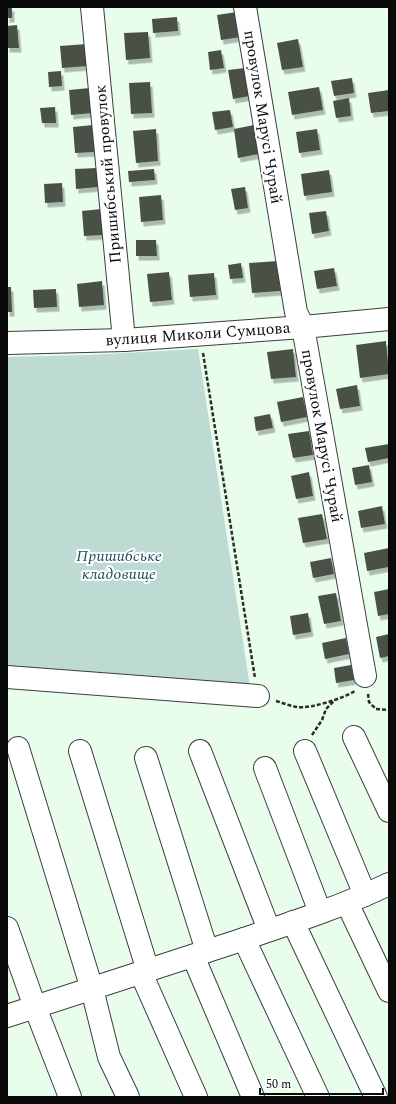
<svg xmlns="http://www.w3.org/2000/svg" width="396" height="1104" viewBox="0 0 396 1104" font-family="Spectral,serif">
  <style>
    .cemetery { fill: #bddbd3 }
    .building { fill: #4a5147; filter: url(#shadow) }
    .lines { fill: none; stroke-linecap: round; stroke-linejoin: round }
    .minor-casing { stroke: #3d3d3d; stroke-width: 24 }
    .path { stroke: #2c2c2c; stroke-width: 2.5; stroke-dasharray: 4 2; stroke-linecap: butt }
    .minor { stroke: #fff; stroke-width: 22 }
    .labels { text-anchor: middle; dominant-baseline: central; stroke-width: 4; stroke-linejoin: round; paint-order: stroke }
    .street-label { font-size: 16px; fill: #0a0a0a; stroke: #fff }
    .park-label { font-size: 16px; font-style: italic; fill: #224f5a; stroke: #fff }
  </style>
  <defs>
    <filter id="shadow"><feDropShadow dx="2.5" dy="4.5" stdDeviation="0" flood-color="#0004"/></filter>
  </defs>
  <rect width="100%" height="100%" fill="#e9fded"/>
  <path class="cemetery" d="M198,349L250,687L7,670V357L88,355Z"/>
  <g class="building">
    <rect x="7" y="7" width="5" height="11"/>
    <path d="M237,12L241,37L221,40L217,15Z"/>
    <path d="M177,17L178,31L153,33L152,19Z"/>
    <path d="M17,25L19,48H7V26Z"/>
    <path d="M148,32L150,58L126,60L124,33Z"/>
    <path d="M298,39L303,67L282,70L277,43Z"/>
    <path d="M87,44L88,66L62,68L60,46Z"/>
    <path d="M221,50L224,68L210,70L208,52Z"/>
    <path d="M245,68L250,96L233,99L228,70Z"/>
    <path d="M61,71L62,86L49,87L48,72Z"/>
    <path d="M352,78L354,93L334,96L331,81Z"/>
    <path d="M150,82L152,113L131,114L129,83Z"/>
    <path d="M319,87L323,110L292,115L288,92Z"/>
    <path d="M90,88L92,113L71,115L69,90Z"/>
    <path d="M389,90V111L371,113L368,93Z"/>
    <path d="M349,98L351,116L336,118L333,101Z"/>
    <path d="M55,107L56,123H42L40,108Z"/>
    <path d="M230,110L233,127L215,130L212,112Z"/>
    <path d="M93,125L95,152L75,153L73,127Z"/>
    <path d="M254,125L259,154L238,158L234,129Z"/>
    <path d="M156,129L158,161L136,163L133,131Z"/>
    <path d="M317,129L320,150L299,153L296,132Z"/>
    <path d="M97,168L98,187L76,189L75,169Z"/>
    <path d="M154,169L155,180L129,182L128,171Z"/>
    <path d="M329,170L332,192L304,196L301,174Z"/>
    <path d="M62,183L63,202L45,203L44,184Z"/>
    <path d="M245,187L248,208L235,210L231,189Z"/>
    <path d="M161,195L163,220L141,222L139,197Z"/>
    <path d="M101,209L103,235L84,236L82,211Z"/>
    <path d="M326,211L329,231L312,234L309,213Z"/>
    <path d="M136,240H156L157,256H136Z"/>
    <path d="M278,261L280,291L252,293L249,263Z"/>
    <path d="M241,263L243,278L230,279L228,265Z"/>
    <path d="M334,268L337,286L317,289L314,271Z"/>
    <path d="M169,272L172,300L150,302L147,274Z"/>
    <path d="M214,273L216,295L190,297L188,275Z"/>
    <path d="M102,281L104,305L79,307L77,284Z"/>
    <path d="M7,287H11L12,312H7Z"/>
    <path d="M56,289L57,307L34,308L33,290Z"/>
    <path d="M386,341L389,374L360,378L356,345Z"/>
    <path d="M293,349L296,377L271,379L267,352Z"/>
    <path d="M357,385L360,406L340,409L336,389Z"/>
    <path d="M303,397L307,417L281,422L277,402Z"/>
    <path d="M270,414L273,428L256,431L254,417Z"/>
    <path d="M309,431L313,455L293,458L288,434Z"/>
    <path d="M389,444V458L368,462L365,448Z"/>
    <path d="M369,465L372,482L355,485L352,468Z"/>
    <path d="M309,472L313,496L296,499L291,476Z"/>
    <path d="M382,506L385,524L361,528L358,511Z"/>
    <path d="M322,514L327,539L303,543L298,518Z"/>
    <path d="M389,548V567L367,571L364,553Z"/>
    <path d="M331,558L334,574L313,578L310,562Z"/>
    <path d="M389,589V614L378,616L374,592Z"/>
    <path d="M336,593L341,621L324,624L318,596Z"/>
    <path d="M308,613L311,632L293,635L290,616Z"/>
    <path d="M389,634V656L380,658L376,637Z"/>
    <path d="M346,638L349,654L325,659L322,643Z"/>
    <path d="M351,665L354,680L336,683L334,668Z"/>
  </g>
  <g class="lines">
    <g class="minor-casing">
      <g id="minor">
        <path d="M92,7L124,340"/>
        <path d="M245,7L296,312L303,327L365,676"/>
        <path d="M7,343L124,340L303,327L389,319"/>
        <path d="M7,677L258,696"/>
        <path d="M354,737L389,811"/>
        <path d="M18,748L92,989L109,1057L128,1097"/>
        <path d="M80,751L148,971"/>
        <path d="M200,751L269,930"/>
        <path d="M305,751L365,895"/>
        <path d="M146,758L207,951"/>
        <path d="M265,768L320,912"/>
        <path d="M347,903L389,991"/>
        <path d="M293,922L376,1097"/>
        <path d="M7,928L35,1007L70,1097"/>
        <path d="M244,939L318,1097"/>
        <path d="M193,956L253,1097"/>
        <path d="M141,973L196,1097"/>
        <path d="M7,1016C82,992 157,968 232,943C285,925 339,908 389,884"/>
      </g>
    </g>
    <g class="path">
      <path d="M203,353L255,678"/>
      <path d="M368,694L369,702L376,709L389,710"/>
      <path d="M276,701C283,703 290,706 297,707C311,709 344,698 355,691"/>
      <path d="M312,735L322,720L326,709L335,700"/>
    </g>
    <use href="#minor" class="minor"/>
  </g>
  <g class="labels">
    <g class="street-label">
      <text transform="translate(263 117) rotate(81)">провулок Марусі Чурай</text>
      <text transform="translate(108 174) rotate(-95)">Пришибський провулок</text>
      <text transform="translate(198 334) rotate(-4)">вулиця Миколи Сумцова</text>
      <text transform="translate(322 436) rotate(80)">провулок Марусі Чурай</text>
    </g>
    <g class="park-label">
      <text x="119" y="556">Пришибське<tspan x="119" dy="18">кладовище</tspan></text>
    </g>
  </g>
  <rect width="396" height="1104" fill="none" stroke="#0a0a0a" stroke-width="16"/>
  <path d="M260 1088v6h123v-6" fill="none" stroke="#0a0a0a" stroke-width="2"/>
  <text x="266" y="1088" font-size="12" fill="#0a0a0a" stroke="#ffffff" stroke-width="3" paint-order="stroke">50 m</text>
</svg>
